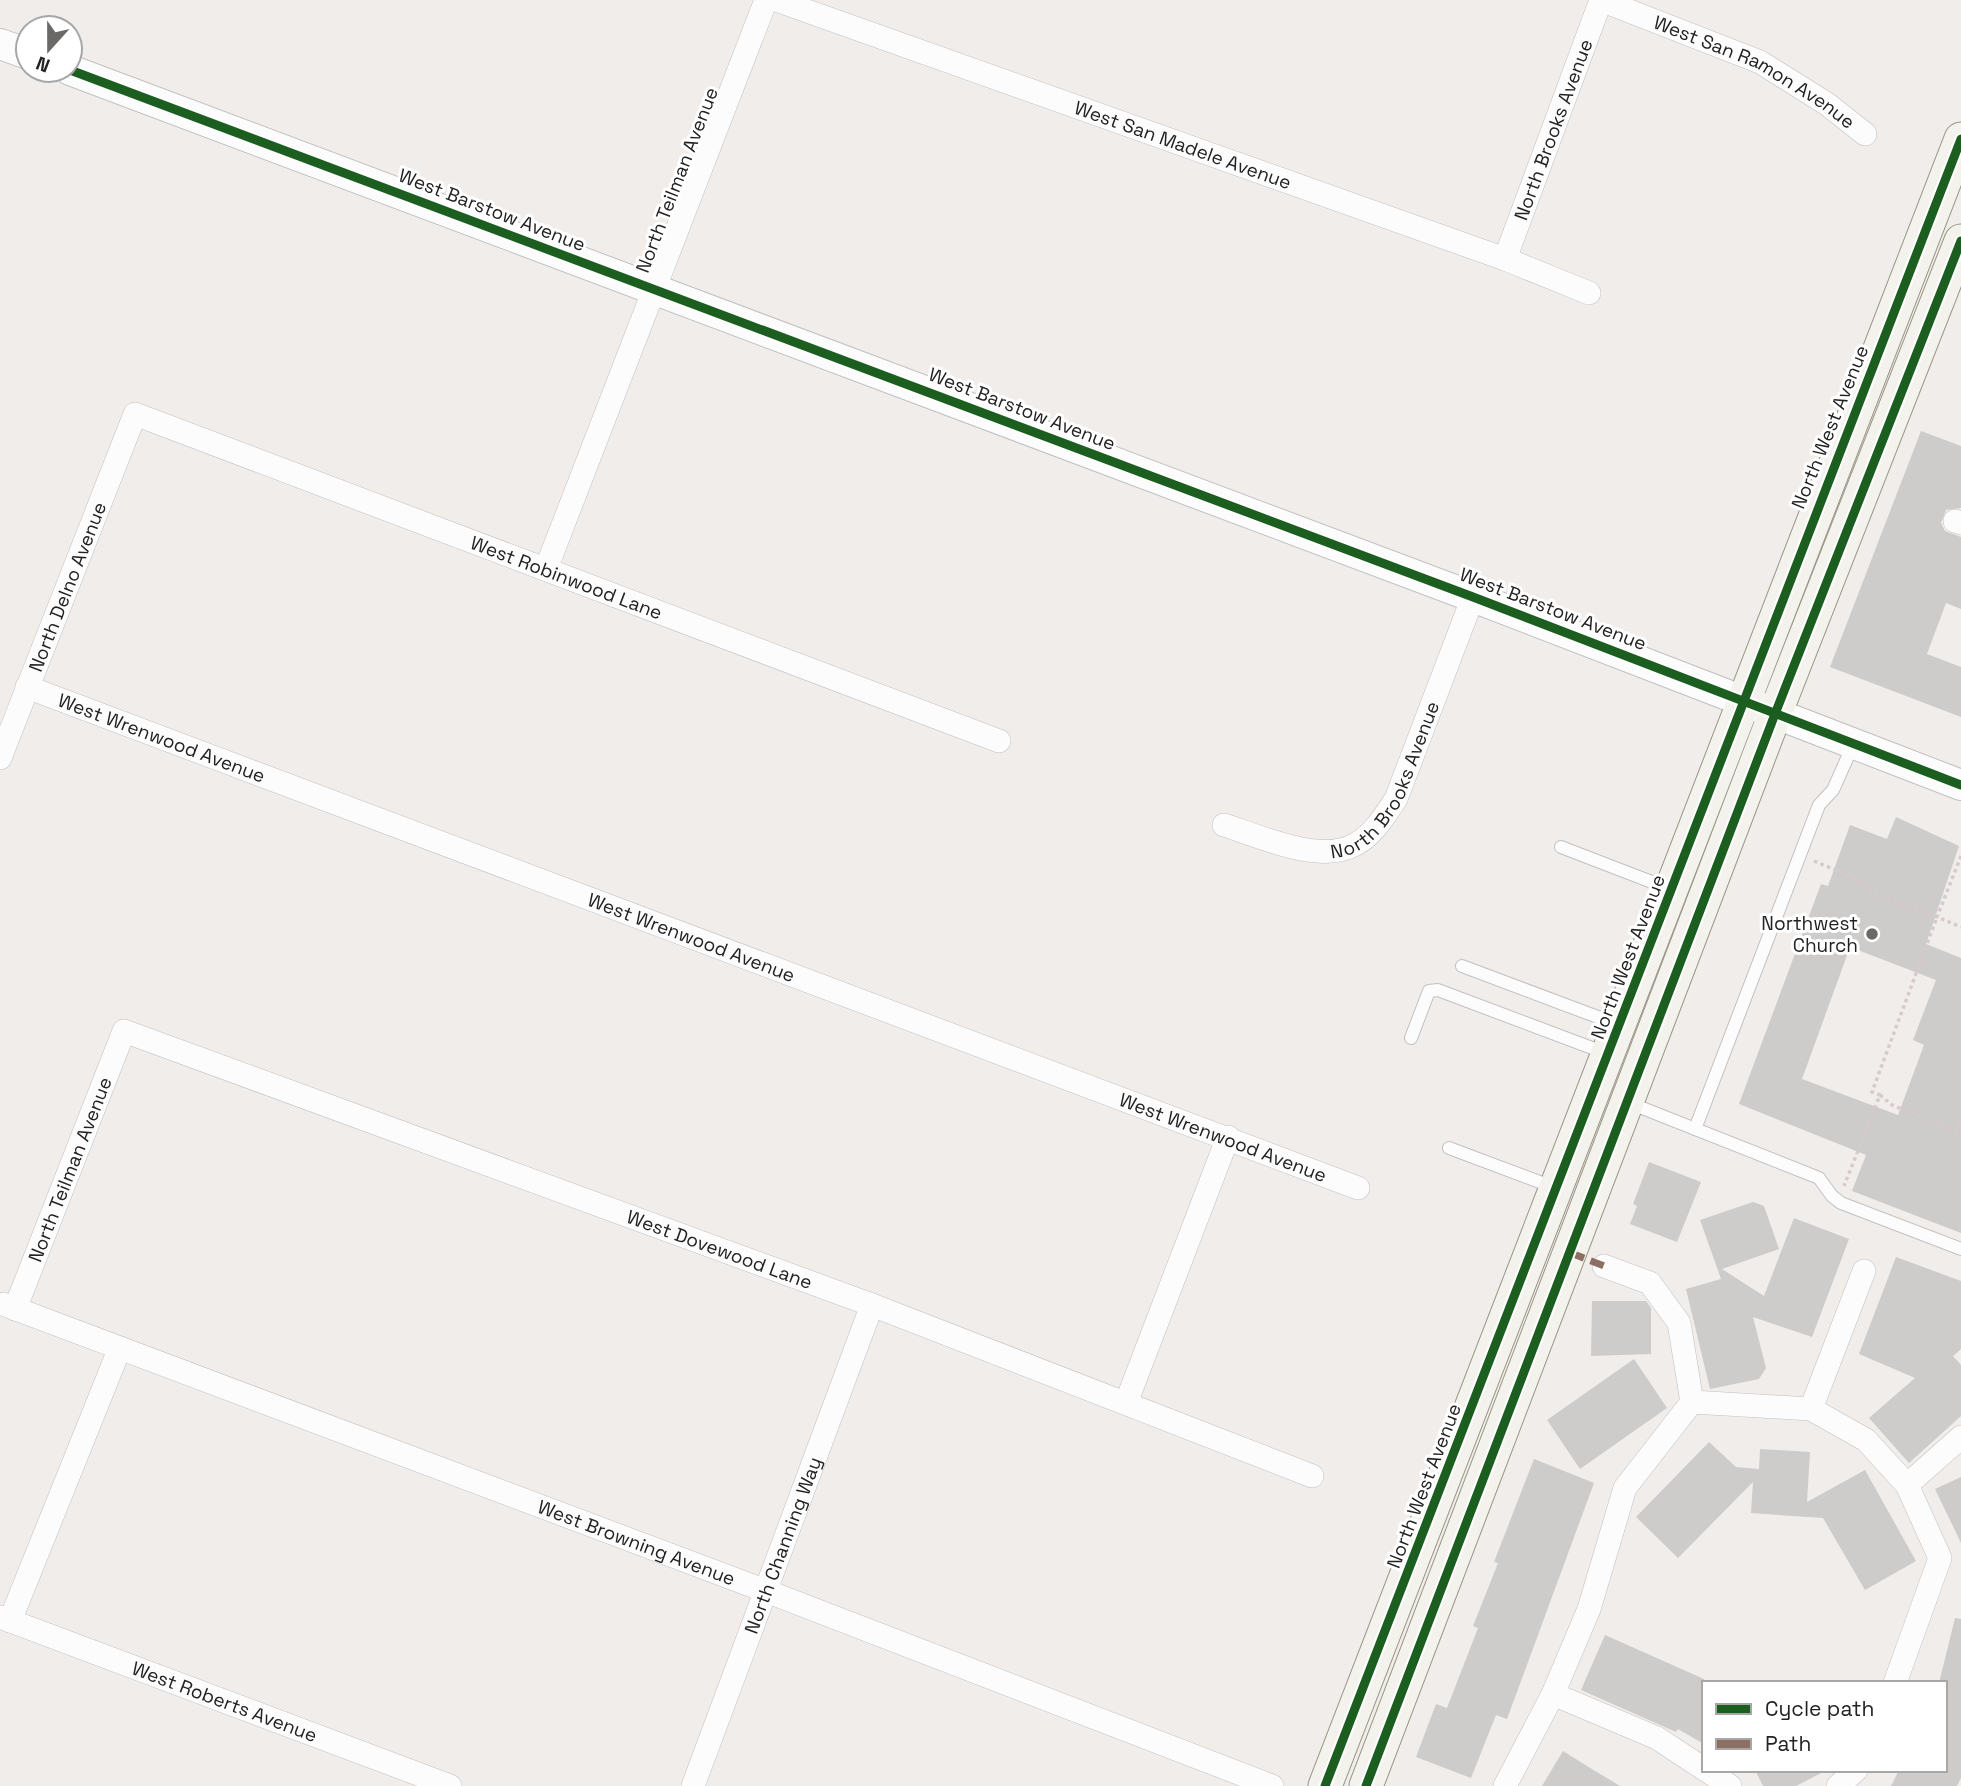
<svg xmlns="http://www.w3.org/2000/svg" width="1961" height="1786" viewBox="0 0 1961 1786" font-family="'Space Grotesk',sans-serif">
  <style>
    .building { fill: #cecbcb; fill-rule: evenodd }
    .lines { fill: none; stroke-linecap: round; stroke-linejoin: round }
    .service-casing { stroke: #c2c0c0; stroke-width: 14 }
    .minor-casing { stroke: #c2c0c0; stroke-width: 24 }
    .tertiary-casing { stroke: #c2c0c0; stroke-width: 32 }
    .secondary-casing { stroke: #999484; stroke-width: 35 }
    .path { stroke: #d7cacc; stroke-width: 3.5; stroke-dasharray: 3.5 3.5; stroke-linecap: butt }
    .service { stroke: #fdfcfc; stroke-width: 12 }
    .minor { stroke: #fdfcfc; stroke-width: 23 }
    .tertiary { stroke: #fdfcfc; stroke-width: 30 }
    .secondary { stroke: #f3f2ed; stroke-width: 33 }
    .quiet { stroke: #8d6e63; stroke-width: 7; stroke-dasharray: 14 7; stroke-linecap: butt }
    .cycleway-casing { stroke: #fff; stroke-width: 13 }
    .cycleway { stroke: #1b5e20; stroke-width: 9 }
    .poi-dot { fill: #6a6968; stroke: #fff; stroke-width: 2.5 }
    .labels { text-anchor: middle; dominant-baseline: central; stroke-width: 6; stroke-linejoin: round; paint-order: stroke }
    .street-label { font-size: 19px; fill: #222; stroke: #fff }
    .poi-label { font-size: 19px; fill: #222; stroke: #fff; text-anchor: end }
  </style>
  <rect width="100%" height="100%" fill="#f0edeb"/>
  <g class="building">
    <path d="M1921,431L1961,446V508L1946,510L1941,523L1945,531L1961,537V609L1946,603L1927,654L1961,667V717L1830,667Z"/>
    <path d="M1896,817L1959,846L1926,944L1961,958V1233L1852,1191L1866,1155L1739,1104L1821,884L1828,886L1850,825L1887,839ZM1850,947L1936,980L1913,1040L1924,1045L1898,1115L1802,1079Z"/>
    <path d="M1649,1162L1701,1182L1677,1242L1630,1224L1637,1206L1633,1204Z"/>
    <path d="M1753,1202L1764,1206L1779,1249L1722,1269L1764,1296L1794,1218L1849,1239L1812,1337L1753,1317L1766,1368L1759,1379L1710,1389L1686,1289L1721,1279L1700,1220Z"/>
    <path d="M1896,1257L1961,1281V1349L1953,1356L1961,1365V1416L1909,1463L1869,1418L1915,1378L1859,1354Z"/>
    <path d="M1592,1301H1646L1651,1308V1354L1591,1356Z"/>
    <path d="M1634,1359L1667,1408L1580,1469L1547,1420Z"/>
    <path d="M1709,1442L1736,1467L1759,1469L1760,1449L1810,1452L1807,1502L1865,1470L1916,1561L1865,1590L1823,1518L1751,1513L1753,1482L1678,1558L1636,1517Z"/>
    <path d="M1534,1459L1594,1483L1507,1719L1496,1715L1471,1778L1416,1757L1436,1704L1447,1708L1478,1628L1473,1626L1498,1563L1494,1562Z"/>
    <path d="M1961,1477V1543L1935,1489Z"/>
    <path d="M1955,1618L1961,1619V1778L1957,1786H1891L1899,1770H1945V1683H1939Z"/>
    <path d="M1605,1635L1704,1679V1744L1678,1729L1676,1732L1581,1690Z"/>
    <path d="M1563,1751L1587,1766L1620,1786H1542Z"/>
    <path d="M1755,1770H1827L1796,1786H1763Z"/>
  </g>
  <g class="lines">
    <g class="service-casing">
      <g id="service">
        <path d="M1561,847L1670,889"/>
        <path d="M1462,966L1619,1025"/>
        <path d="M1411,1038L1429,991L1438,990L1608,1054"/>
        <path d="M1627,1102L1819,1178L1832,1196L1841,1203L1961,1249"/>
        <path d="M1695,1129L1819,805L1833,790L1853,745"/>
        <path d="M1449,1148L1553,1187"/>
      </g>
    </g>
    <g class="minor-casing">
      <g id="minor">
        <path id="s1" d="M776,0L1505,259L1589,293"/>
        <path id="s2" d="M1601,0L1760,62L1827,104L1865,134"/>
        <path id="s3" d="M1505,259L1601,0"/>
        <path d="M1955,521L1961,523"/>
        <path d="M546,569L766,0"/>
        <path id="s4" d="M27,687L1358,1188"/>
        <path id="s5" d="M0,758L135,414L999,741"/>
        <path id="s6" d="M1224,825C1259,836 1321,865 1356,844C1374,834 1385,815 1396,799L1473,597"/>
        <path d="M1604,1266L1650,1283L1679,1323L1692,1402"/>
        <path id="s7" d="M3,1304L766,1591L1272,1786"/>
        <path id="s8" d="M15,1309L124,1031L872,1305L1312,1476"/>
        <path d="M1126,1403L1228,1137"/>
        <path d="M1811,1409L1864,1271"/>
        <path id="s9" d="M0,1617L450,1786"/>
        <path d="M10,1621L119,1350"/>
        <path d="M1895,1683L1940,1558L1907,1485L1961,1437"/>
        <path d="M1553,1694L1657,1738L1704,1769"/>
        <path d="M1706,1770L1730,1786"/>
        <path id="s10" d="M693,1786L872,1305"/>
        <path d="M1505,1786L1553,1694L1589,1609L1625,1488L1692,1402L1811,1409L1866,1440L1907,1485"/>
        <path d="M1838,1786L1856,1770"/>
      </g>
    </g>
    <g class="tertiary-casing">
      <g id="tertiary">
        <path d="M0,44L28,54"/>
        <path d="M70,70L1473,597L1961,785"/>
      </g>
    </g>
    <g class="secondary-casing">
      <g id="secondary">
        <path d="M1325,1786L1961,139"/>
        <path d="M1366,1786L1775,714L1961,241"/>
      </g>
    </g>
    <g class="path">
      <path d="M1961,856L1937,917L1961,927"/>
      <path d="M1814,861L1864,882L1873,893L1937,917L1872,1092L1880,1095L1844,1186"/>
      <path d="M1880,1095L1892,1105L1956,1131L1961,1118"/>
    </g>
    <use href="#service" class="service"/>
    <use href="#minor" class="minor"/>
    <use href="#tertiary" class="tertiary"/>
    <use href="#secondary" class="secondary"/>
    <path class="quiet" d="M1571,1253L1604,1266"/>
    <g class="cycleway-casing">
      <g id="cycleway">
        <path d="M70,70L1473,597L1961,785"/>
        <path d="M1325,1786L1961,139"/>
        <path d="M1366,1786L1775,714L1961,241"/>
      </g>
    </g>
    <use href="#cycleway" class="cycleway"/>
  </g>
  <circle class="poi-dot" cx="1872" cy="934" r="7"/>
  <g class="labels">
    <g class="street-label">
      <text stroke="none"><textPath href="#s2" startOffset="170">West San Ramon Avenue</textPath></text>
      <text stroke="none"><textPath href="#s3" startOffset="138">North Brooks Avenue</textPath></text>
      <text stroke="none"><textPath href="#s1" startOffset="432">West San Madele Avenue</textPath></text>
      <text transform="translate(677 180) rotate(-69)">North Teilman Avenue</text>
      <text transform="translate(492 210) rotate(21)">West Barstow Avenue</text>
      <text transform="translate(1022 409) rotate(21)">West Barstow Avenue</text>
      <text transform="translate(1830 427) rotate(-68)">North West Avenue</text>
      <text stroke="none"><textPath href="#s5" startOffset="831">West Robinwood Lane</textPath></text>
      <text stroke="none"><textPath href="#s5" startOffset="184">North Delno Avenue</textPath></text>
      <text transform="translate(1553 609) rotate(21)">West Barstow Avenue</text>
      <text stroke="none"><textPath href="#s4" startOffset="144">West Wrenwood Avenue</textPath></text>
      <text stroke="none"><textPath href="#s6" startOffset="206">North Brooks Avenue</textPath></text>
      <text stroke="none"><textPath href="#s4" startOffset="710">West Wrenwood Avenue</textPath></text>
      <text transform="translate(1628 957) rotate(-69)">North West Avenue</text>
      <text stroke="none"><textPath href="#s4" startOffset="1278">West Wrenwood Avenue</textPath></text>
      <text stroke="none"><textPath href="#s8" startOffset="150">North Teilman Avenue</textPath></text>
      <text stroke="none"><textPath href="#s8" startOffset="933">West Dovewood Lane</textPath></text>
      <text transform="translate(1424 1486) rotate(-69)">North West Avenue</text>
      <text stroke="none"><textPath href="#s7" startOffset="677">West Browning Avenue</textPath></text>
      <text stroke="none"><textPath href="#s10" startOffset="257">North Channing Way</textPath></text>
      <text stroke="none"><textPath href="#s9" startOffset="240">West Roberts Avenue</textPath></text>
    </g>
    <g class="poi-label">
      <text x="1858" y="923">Northwest<tspan x="1858" dy="22">Church</tspan></text>
    </g>
  </g>
  <rect x="1702" y="1681" width="245" height="91" fill="#ffffff" stroke="#a7a7a7" stroke-width="2"/>
  <rect x="1716" y="1704" width="35" height="10" fill="#1b5e20" stroke="#a7a7a7" stroke-width="2"/>
  <text x="1765" y="1716" font-size="21" fill="#222222">Cycle path</text>
  <rect x="1716" y="1739" width="35" height="10" fill="#8d6e63" stroke="#a7a7a7" stroke-width="2"/>
  <text x="1765" y="1751" font-size="21" fill="#222222">Path</text>
  <g transform="translate(49 49) rotate(201)"><circle r="33" fill="#ffffff" stroke="#a7a7a7" stroke-width="2"/>
  <path d="M0-5L12 26L0 18L-12 26Z" fill="#6a6968"/>
  <text y="-10" font-size="19" font-weight="bold" text-anchor="middle" fill="#222222">N</text>
  </g>
</svg>
